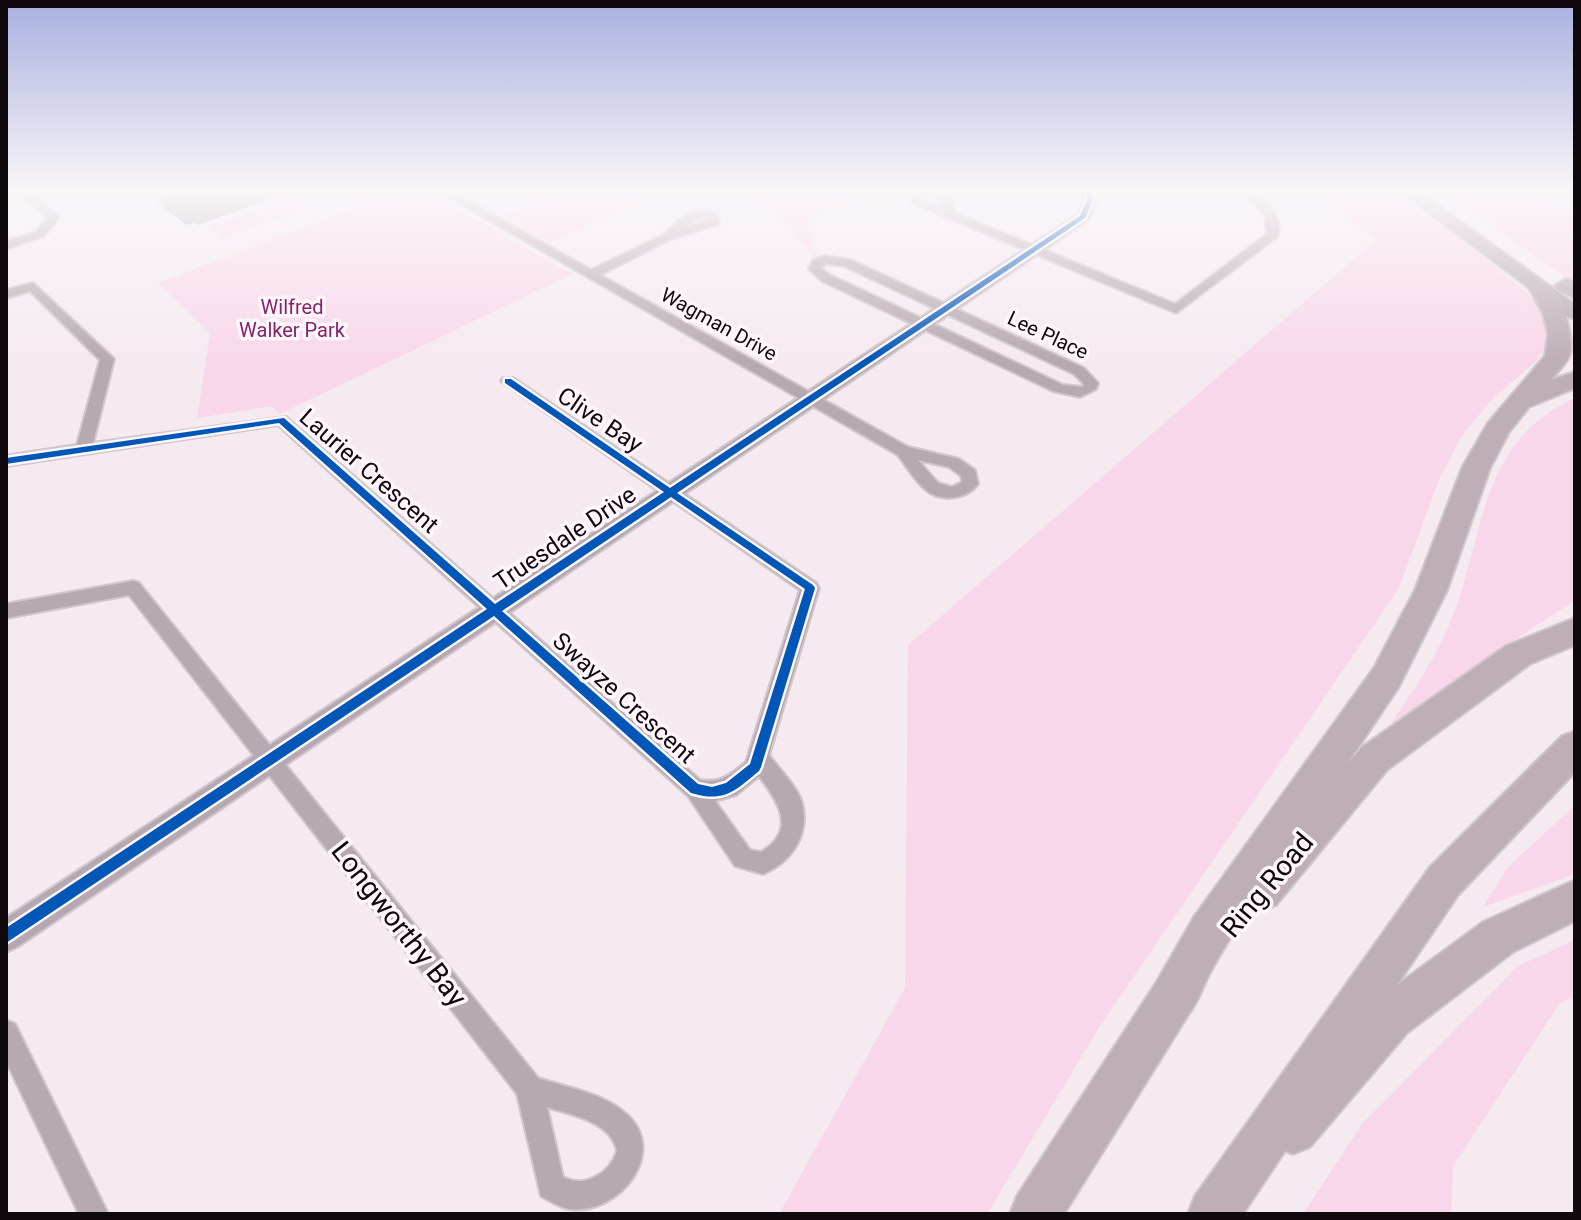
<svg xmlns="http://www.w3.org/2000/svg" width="1581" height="1220" viewBox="0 0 1581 1220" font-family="Roboto,sans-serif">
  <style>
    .green { fill: #f8d7ea }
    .building { fill: #b2abaf }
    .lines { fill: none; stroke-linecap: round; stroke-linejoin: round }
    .street-casing { stroke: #cfc7cc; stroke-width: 4 }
    .secondary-casing { stroke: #cfc7cc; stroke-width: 4 }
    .primary-casing { stroke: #cfc7cc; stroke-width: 4 }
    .highway-casing { stroke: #cfc7cc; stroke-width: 4 }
    .street { fill: #b6a9b0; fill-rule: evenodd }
    .secondary { fill: #b5a8b0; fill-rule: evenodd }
    .primary { fill: #b8abb4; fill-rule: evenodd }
    .highway { fill: #bdaeb8; fill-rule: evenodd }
    .cycleway-casing { stroke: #fef6fb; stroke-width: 5 }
    .cycleway { fill: #0057b8; fill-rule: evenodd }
    .labels { text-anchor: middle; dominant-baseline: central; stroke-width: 7; stroke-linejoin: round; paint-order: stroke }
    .far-park-label { font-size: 20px; fill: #862469; stroke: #fef6fb }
    .far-street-label { font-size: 20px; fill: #0f090d; stroke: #fef6fb }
    .street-label { font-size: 24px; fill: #0f090d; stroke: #fef6fb }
    .near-street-label { font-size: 28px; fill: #0f090d; stroke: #fef6fb }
  </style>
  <rect width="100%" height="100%" fill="#f4eaf0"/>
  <g class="green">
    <path d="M403,190H424L572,274L280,414L271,406L197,418L210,333L158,283Z"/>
    <path d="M562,190H665L550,243L502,216Z"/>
    <path d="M751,190H850L844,197L906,202L833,206L808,219L812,246L820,257L815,258L764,196Z"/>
    <path d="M1315,190H1399L1529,294L1545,316L1551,341L1535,362L1491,400L1461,437L1440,477L1399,588L1098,1029L987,1214H779L905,988L908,645L1376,240Z"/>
    <path d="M1442,190H1540L1575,213V284Z"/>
    <path d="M298,196L315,206L275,220L261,210Z"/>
    <path d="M254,211L269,221L223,238L208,227Z"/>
    <path d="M1575,398V600L1486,659L1397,728L1392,722C1414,689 1439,654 1453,615C1486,530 1479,442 1575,398Z"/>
    <path d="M1575,805V874L1483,907L1508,867Z"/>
    <path d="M1575,940V997L1560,1003L1453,1166L1451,1214H1303L1362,1124L1518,966Z"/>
  </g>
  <path class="building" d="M181,190H288L289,192L198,225L195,223L187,225L156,202Z"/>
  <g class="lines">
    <g class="street-casing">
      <g id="street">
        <path d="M17,190H29L59,218L44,236L6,249V241L36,232L47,218Z"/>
        <path d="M436,190H449L591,270L663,235L685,215L701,210L717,214L719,224L671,239L600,275L908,447L959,459L975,470L978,484C967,499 941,503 926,490C915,481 906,466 898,455ZM702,217L709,220L683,228ZM918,460L949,467L961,476L962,482L952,487L938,483Z"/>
        <path d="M937,190L951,197L955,213L1175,304L1267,234L1265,215L1239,190H1251C1266,203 1284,216 1277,237L1176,313L910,202L914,192ZM931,195L942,201L943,209L921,200L922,197Z"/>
        <path d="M825,256L851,260L1084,368L1098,383L1096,389L1080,397L1053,391L822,281L809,269L813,260ZM826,264L844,266L1074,374L1084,384L1083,387L1063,385L830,275L821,268Z"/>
        <path d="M33,283L114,359L93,443L286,417L700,780C721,784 731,774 746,762L800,590L501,381L503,378H513L816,583L819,588L769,755C779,769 797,786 802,803C810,834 792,862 763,874L735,866L688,796L278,425L6,466V456L77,445L100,360L30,291L6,298V290ZM759,776C778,802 798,830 761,852L750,850L715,801L736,795Z"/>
        <path d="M133,581L139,583L538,1078C565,1087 602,1093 624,1112C671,1150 620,1216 569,1209C559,1207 550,1201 541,1196L517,1094L129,595L6,618V604ZM547,1107C571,1115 611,1121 617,1151C610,1173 585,1189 563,1177Z"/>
        <path d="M6,1020L15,1024L108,1214H79L6,1061Z"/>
      </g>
    </g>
    <g class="secondary-casing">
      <path id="secondary" d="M1082,190H1096L1097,200L1088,220L17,947L6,952V918L1077,215L1083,200Z"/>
    </g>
    <g class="primary-casing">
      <path id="primary" d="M1398,190H1417L1575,304V319L1568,317Z"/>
    </g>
    <g class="highway-casing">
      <g id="highway">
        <path d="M1566,279L1575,282V298L1558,291L1555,286Z"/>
        <path d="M1540,281C1562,287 1574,334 1570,354C1567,363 1557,372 1551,380L1575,372V388L1529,407L1509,432L1490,468L1447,590L1398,688L1347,764L1361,748L1506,646L1575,618V645L1530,664L1387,770L1276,905L1262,911L1251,906C1237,928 1223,948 1211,971C1202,987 1200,999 1188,1015L1064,1214H1010L1017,1196L1156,983L1194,917L1374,668L1415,590L1462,468L1488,423L1545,356L1548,334L1543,314L1529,288Z"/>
        <path d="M1575,731V772L1458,895L1397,985L1483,922L1575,880V921L1513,952L1407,1033L1310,1147L1293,1154L1285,1151L1243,1214H1188L1195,1196L1430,867L1562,736Z"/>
      </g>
    </g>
    <use href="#street" class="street"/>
    <use href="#secondary" class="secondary"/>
    <use href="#primary" class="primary"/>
    <use href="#highway" class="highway"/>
    <g class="cycleway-casing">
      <path id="cycleway" d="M1086,190H1092L1093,200L1085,218L677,493L813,585L815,588L761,767L759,771C735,791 724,803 691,793L494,616L6,943V928L487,609L279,423L6,464V458L284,418L495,604L664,492L505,383V379H511L670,488L1080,216L1087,200ZM671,497L805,589L750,764L726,783L712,787L698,784L502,611Z"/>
    </g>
    <use href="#cycleway" class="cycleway"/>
  </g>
  <linearGradient id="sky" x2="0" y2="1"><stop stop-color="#a8b0df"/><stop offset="0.53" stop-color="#faf6f8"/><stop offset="1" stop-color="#faf6f8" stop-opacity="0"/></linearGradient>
  <rect width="1581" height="361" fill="url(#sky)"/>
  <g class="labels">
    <g class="far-park-label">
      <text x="292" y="307">Wilfred<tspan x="292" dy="23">Walker Park</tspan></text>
    </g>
    <g class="far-street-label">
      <text transform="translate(719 324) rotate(29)">Wagman Drive</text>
      <text transform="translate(1048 335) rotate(25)">Lee Place</text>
    </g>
    <g class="street-label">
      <text transform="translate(600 420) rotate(34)">Clive Bay</text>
      <text transform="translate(369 471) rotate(41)">Laurier Crescent</text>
      <text transform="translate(565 538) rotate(-34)">Truesdale Drive</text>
      <text transform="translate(624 698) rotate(42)">Swayze Crescent</text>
    </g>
    <g class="near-street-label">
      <text transform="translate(1267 885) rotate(-50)">Ring Road</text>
      <text transform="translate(399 924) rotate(52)">Longworthy Bay</text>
    </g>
  </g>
  <rect width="1581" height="1220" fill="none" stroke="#0f090d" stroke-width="16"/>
</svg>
